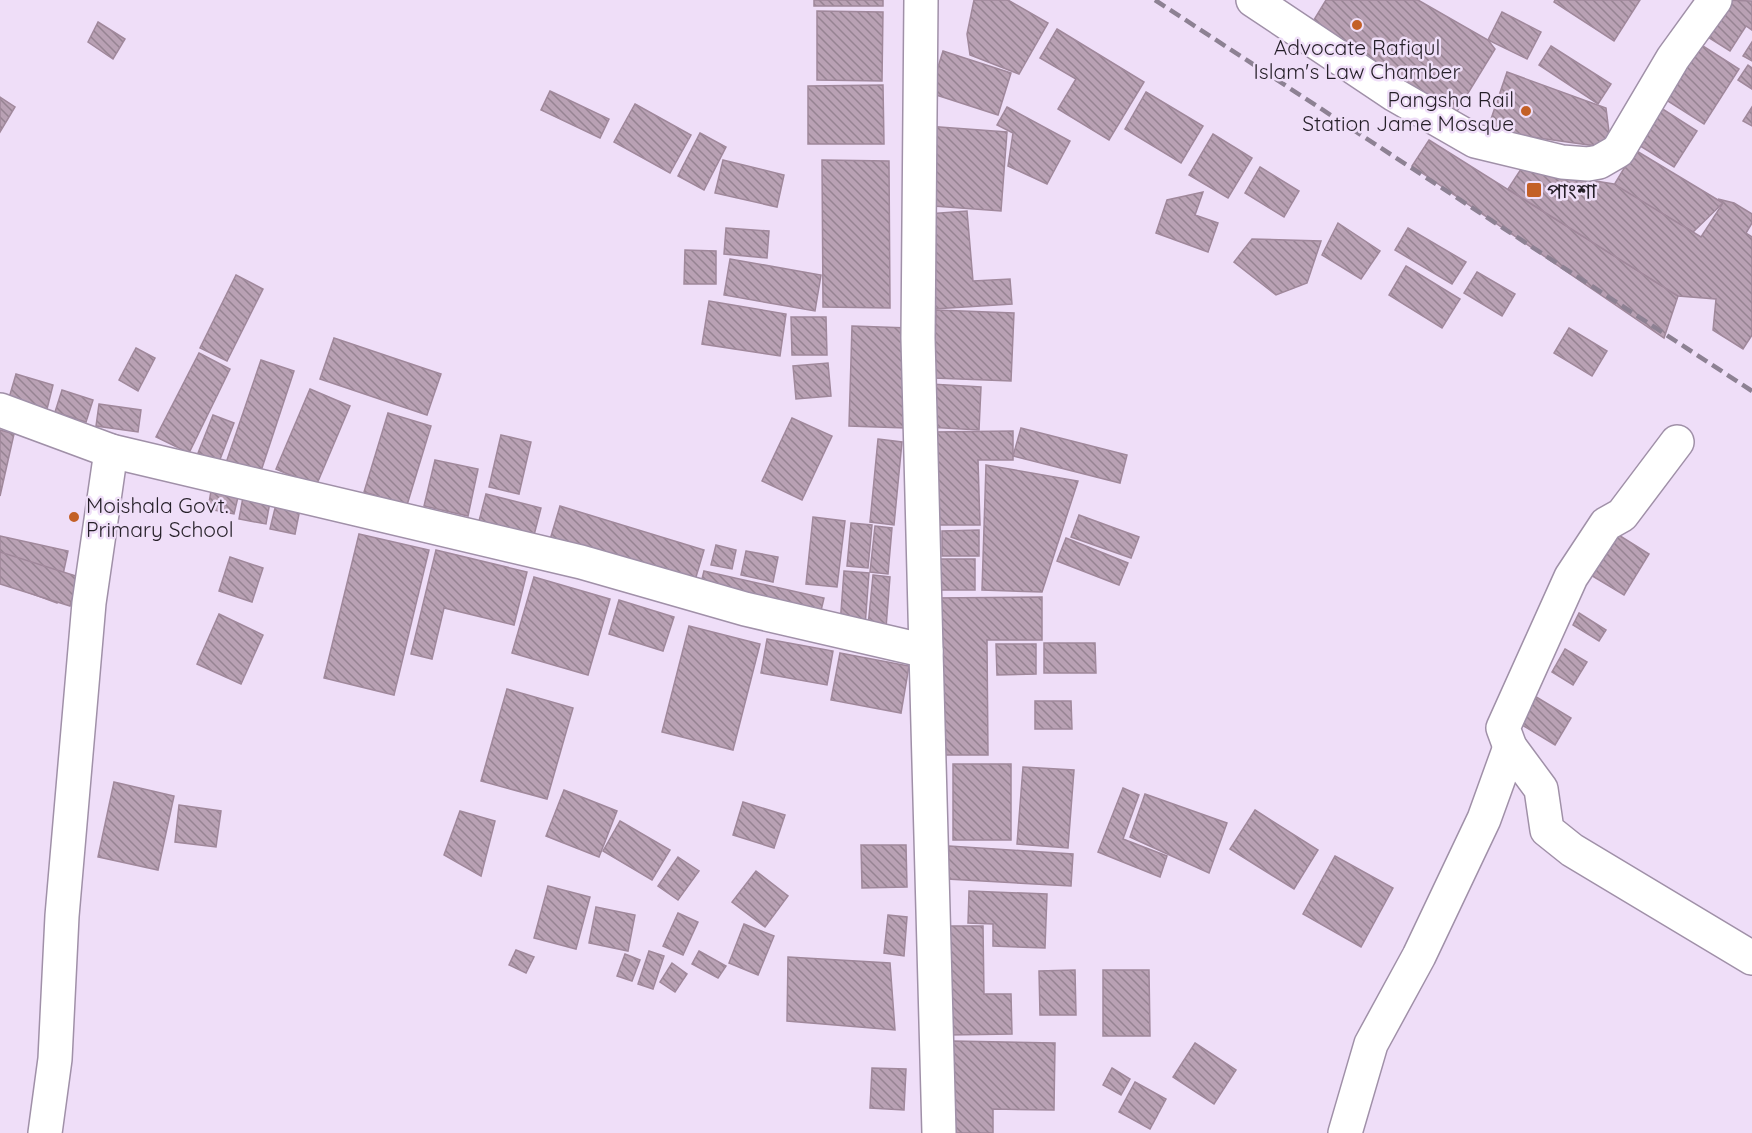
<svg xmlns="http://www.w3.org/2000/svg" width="1752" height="1133" viewBox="0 0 1752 1133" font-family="Quicksand,'Noto Sans Bengali',sans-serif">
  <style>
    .building { fill: url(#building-back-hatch); stroke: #a0889b; stroke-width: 1.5 }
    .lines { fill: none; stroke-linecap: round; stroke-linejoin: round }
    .minor-casing { stroke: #a090a8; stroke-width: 36 }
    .tertiary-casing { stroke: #a090a8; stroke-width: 36 }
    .minor { stroke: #fff; stroke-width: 33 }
    .tertiary { stroke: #fff; stroke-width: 33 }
    .rail { stroke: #8d8193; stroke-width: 4.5; stroke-dasharray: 12 6; stroke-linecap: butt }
    .poi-dot { fill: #c36026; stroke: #efdef8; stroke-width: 2 }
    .labels { text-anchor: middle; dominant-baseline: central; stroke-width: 5; stroke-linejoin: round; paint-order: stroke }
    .poi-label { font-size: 21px; fill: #251f28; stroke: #efdef8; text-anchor: start }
  </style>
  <defs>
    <pattern id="building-back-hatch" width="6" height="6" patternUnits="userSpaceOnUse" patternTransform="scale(1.5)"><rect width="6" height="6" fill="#b9a1b4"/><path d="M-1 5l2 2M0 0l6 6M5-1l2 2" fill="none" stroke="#968392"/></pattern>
  </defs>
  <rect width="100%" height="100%" fill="#efdef8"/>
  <g class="building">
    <rect x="814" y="0" width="69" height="6"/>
    <path d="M974,0H1008L1048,23L1019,74L970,55L967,34Z"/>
    <path d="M1326,0H1418L1488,40L1495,49L1451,121L1306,33Z"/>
    <path d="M1555,0H1640L1614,41L1554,2Z"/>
    <path d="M1724,0L1752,1V30L1746,26L1730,51L1703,34Z"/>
    <path d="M817,11L883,12L882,81L817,80Z"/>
    <path d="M1502,12L1541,32L1527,59L1488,40Z"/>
    <path d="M98,22L125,39L113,59L88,42Z"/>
    <path d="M1057,29L1144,82L1109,140L1058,109L1076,79L1040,58Z"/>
    <path d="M1695,41L1739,69L1704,124L1660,96Z"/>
    <path d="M1752,42V61L1743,56Z"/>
    <path d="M1551,46L1611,84L1598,104L1539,65Z"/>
    <path d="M943,51L1011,73L998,115L930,93Z"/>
    <path d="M1748,65L1752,68V89L1738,80Z"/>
    <path d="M1507,72L1606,108L1611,148L1487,131Z"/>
    <path d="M883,85L884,144H808V86Z"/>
    <path d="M550,91L609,119L600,138L541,110Z"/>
    <path d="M1146,92L1203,126L1181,163L1125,129Z"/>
    <path d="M0,97L15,107L0,132Z"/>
    <path d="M635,104L691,135L670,173L614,142Z"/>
    <path d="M1007,107L1070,141L1047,184L1008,166L1013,133L997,125Z"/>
    <path d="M1752,107V126L1743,121Z"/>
    <path d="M1661,108L1697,131L1674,167L1637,144Z"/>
    <path d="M926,126L1007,132L1001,211L920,205Z"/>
    <path d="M700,133L726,147L704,190L678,176Z"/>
    <path d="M1213,134L1252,158L1228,198L1189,175Z"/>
    <path d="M1429,140L1678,296L1664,338L1412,166Z"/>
    <path d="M1635,150L1723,203L1693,232L1614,185Z"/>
    <path d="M723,160L784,175L777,207L715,193Z"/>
    <path d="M822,160L889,161L890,308L823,307Z"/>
    <path d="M1260,167L1299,191L1284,217L1245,193Z"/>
    <path d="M1521,169L1614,184L1701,237L1723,203L1718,199L1734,203L1752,214V223L1746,233L1752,237V335L1743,349L1713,330L1716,299L1678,296L1508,189Z"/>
    <path d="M1203,192L1195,215L1218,223L1208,252L1156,233L1167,200Z"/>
    <path d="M967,211L973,281L1010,279L1012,304L934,309L927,214Z"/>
    <path d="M1338,223L1380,251L1361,279L1322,255Z"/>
    <path d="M726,228L769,231L767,258L724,254Z"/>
    <path d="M1408,228L1466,262L1452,284L1395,250Z"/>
    <path d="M1252,239L1321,241L1307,283L1276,295L1234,262Z"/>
    <path d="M685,250L716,251V284H684Z"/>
    <path d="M730,259L821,275L815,311L724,295Z"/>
    <path d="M1406,266L1460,299L1442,328L1389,295Z"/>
    <path d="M1477,272L1515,294L1502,316L1464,293Z"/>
    <path d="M236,275L263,289L227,361L200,348Z"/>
    <path d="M709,301L786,314L780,356L702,344Z"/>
    <path d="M936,310L1014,313L1011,381L934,378Z"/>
    <path d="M791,317H826L827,355H792Z"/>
    <path d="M852,326L909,328L905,428L849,426Z"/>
    <path d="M1569,328L1607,351L1592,376L1554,353Z"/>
    <path d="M334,338L441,374L427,415L320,379Z"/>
    <path d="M136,348L155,358L138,391L119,380Z"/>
    <path d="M199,353L230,369L189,453L156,437Z"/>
    <path d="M261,360L294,371L260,474L226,463Z"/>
    <path d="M828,363L831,396L796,399L793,366Z"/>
    <path d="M16,374L53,385L47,409L9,398Z"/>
    <path d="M930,384L981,387L979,430L927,427Z"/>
    <path d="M310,389L350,406L316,486L276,469Z"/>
    <path d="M62,390L93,400L86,422L55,412Z"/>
    <path d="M99,404L141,410L138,432L96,426Z"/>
    <path d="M388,413L431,426L407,505L364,492Z"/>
    <path d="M213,415L234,423L219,462L198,453Z"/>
    <path d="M792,418L832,436L802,500L762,481Z"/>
    <path d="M1021,428L1127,455L1120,483L1013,456Z"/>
    <path d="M0,430L14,434L0,496Z"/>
    <path d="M1013,431V460H978L980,525H936L934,432Z"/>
    <path d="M501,435L531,442L519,494L489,487Z"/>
    <path d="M878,439L902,442L894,525L870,522Z"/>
    <path d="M435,460L478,469L468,516L424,506Z"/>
    <path d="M986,465L1078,481L1042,592L982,590Z"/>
    <path d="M211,491L238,497L234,514L208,509Z"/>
    <path d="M486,494L541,508L533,539L478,525Z"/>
    <path d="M243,497L270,502L266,524L239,519Z"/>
    <path d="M276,504L300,509L295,534L270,529Z"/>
    <path d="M560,506L704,550L693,587L549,543Z"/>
    <path d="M1079,515L1139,537L1131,558L1071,537Z"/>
    <path d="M813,517L845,521L837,587L806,584Z"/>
    <path d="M851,523L872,525L868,568L847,566Z"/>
    <path d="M875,526L892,528L888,574L870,572Z"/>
    <path d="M1609,529L1649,554L1624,595L1584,571Z"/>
    <path d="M979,530V556H942V531Z"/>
    <path d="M359,534L429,550L394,695L324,678Z"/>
    <path d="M0,536L68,551L57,603L0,582Z"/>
    <path d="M1066,538L1128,563L1119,585L1057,561Z"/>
    <path d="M716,545L736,550L732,569L711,565Z"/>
    <path d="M436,550L527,572L514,625L444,608L432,659L411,654Z"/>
    <path d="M746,551L778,557L773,582L741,575Z"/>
    <path d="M0,552L79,577L70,606L0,584Z"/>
    <path d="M230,557L263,568L252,602L219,591Z"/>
    <path d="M935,559H975V590H936Z"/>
    <path d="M704,571L824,598L819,619L699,591Z"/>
    <path d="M844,571L869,573L865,626L840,625Z"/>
    <path d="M873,575L890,577L886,628L868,626Z"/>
    <path d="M534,577L610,599L588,675L512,653Z"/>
    <path d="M1042,597V640H987L988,755H935L933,598Z"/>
    <path d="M619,600L674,617L663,651L609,634Z"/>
    <path d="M1579,613L1606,630L1599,641L1573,625Z"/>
    <path d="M219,614L263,635L241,684L197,664Z"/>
    <path d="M689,626L760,644L733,750L662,732Z"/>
    <path d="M767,639L833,651L827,685L761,673Z"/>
    <path d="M1044,643H1095L1096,673H1044Z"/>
    <path d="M996,644H1036V674L997,675Z"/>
    <path d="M1565,649L1587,662L1573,685L1552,672Z"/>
    <path d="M840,653L909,666L901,713L831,700Z"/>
    <path d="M507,689L573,708L547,799L481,781Z"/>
    <path d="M1533,695L1571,718L1555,745L1517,722Z"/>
    <path d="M1035,701H1071L1072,729H1035Z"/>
    <rect x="953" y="764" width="58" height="76"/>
    <path d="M1023,767L1074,770L1068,848L1017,844Z"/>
    <path d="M114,782L174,796L158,870L98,857Z"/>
    <path d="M1123,788L1139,795L1123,839L1167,856L1160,877L1098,852Z"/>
    <path d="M564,790L617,811L599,857L546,836Z"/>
    <path d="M1145,794L1227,823L1209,873L1130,837Z"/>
    <path d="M743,802L785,815L774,848L733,835Z"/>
    <path d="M179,805L221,811L216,847L175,842Z"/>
    <path d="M1255,810L1318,850L1294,889L1230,849Z"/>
    <path d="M460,811L495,821L481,876L444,855Z"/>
    <path d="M620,821L670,850L652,880L603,851Z"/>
    <path d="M861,845H906L907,887L862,888Z"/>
    <path d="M949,846L1073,854L1071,886L947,879Z"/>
    <path d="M1335,856L1393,888L1361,947L1303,914Z"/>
    <path d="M678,857L699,871L678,900L658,886Z"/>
    <path d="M756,871L788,896L765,927L732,902Z"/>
    <path d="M548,886L590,897L576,949L534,938Z"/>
    <path d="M969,891L1047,894L1045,948L993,946V924L968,923Z"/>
    <path d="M596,907L635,915L628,951L589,943Z"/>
    <path d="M678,913L698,922L683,955L663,946Z"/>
    <path d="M888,915L907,917L904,956L884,953Z"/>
    <path d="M744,924L774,936L758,975L729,963Z"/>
    <path d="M947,926H983L984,994H1011L1012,1034L948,1035Z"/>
    <path d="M516,950L534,957L526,973L509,965Z"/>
    <path d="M649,951L664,956L653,989L638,984Z"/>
    <path d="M699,951L726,966L718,978L692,964Z"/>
    <path d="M625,954L640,960L632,981L617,976Z"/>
    <path d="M788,957L890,963L895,1030L787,1021Z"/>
    <path d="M672,963L687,974L675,992L660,982Z"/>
    <path d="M1075,970L1076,1015H1040L1039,971Z"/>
    <path d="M1103,970H1149L1150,1036H1103Z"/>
    <path d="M953,1041L1055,1043L1054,1110L993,1109V1133H952Z"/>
    <path d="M1195,1043L1236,1070L1214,1104L1173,1077Z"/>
    <path d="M872,1068L906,1069L904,1110L870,1108Z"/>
    <path d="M1112,1068L1130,1079L1121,1095L1103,1085Z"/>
    <path d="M1135,1082L1166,1099L1150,1129L1119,1112Z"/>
  </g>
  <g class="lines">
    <g class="minor-casing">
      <g id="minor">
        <path d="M921,0L918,338L926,651"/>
        <path d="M1253,0L1395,95L1475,141L1562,162L1588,164L1599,162L1618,151L1673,58L1715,0"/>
        <path d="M1677,442L1622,515L1606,524L1571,577L1503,728L1510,747L1541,789L1547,830L1572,850L1752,958"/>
        <path d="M45,1133L55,1059L62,916L89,603L111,451"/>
        <path d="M1345,1133L1371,1044L1419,956L1484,819L1510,747"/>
      </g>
    </g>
    <g class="tertiary-casing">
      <path id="tertiary" d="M0,410L111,451L581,562L745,609L926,651L939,1133"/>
    </g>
    <use href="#minor" class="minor"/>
    <use href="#tertiary" class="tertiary"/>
    <path class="rail" d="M1155,0L1752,391"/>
  </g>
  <g class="poi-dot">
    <circle cx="1357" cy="25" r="6"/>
    <circle cx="1526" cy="111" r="6"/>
    <rect x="1526" y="182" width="16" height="16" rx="3"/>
    <circle cx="74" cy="517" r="6"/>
  </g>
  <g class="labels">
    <g class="poi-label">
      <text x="1357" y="47" text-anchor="middle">Advocate Rafiqul<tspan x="1357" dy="24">Islam's Law Chamber</tspan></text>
      <text x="1514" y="99" text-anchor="end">Pangsha Rail<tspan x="1514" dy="24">Station Jame Mosque</tspan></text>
      <text x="1547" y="190">পাংশা</text>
      <text x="86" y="505">Moishala Govt.<tspan x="86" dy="24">Primary School</tspan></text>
    </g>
  </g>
</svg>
